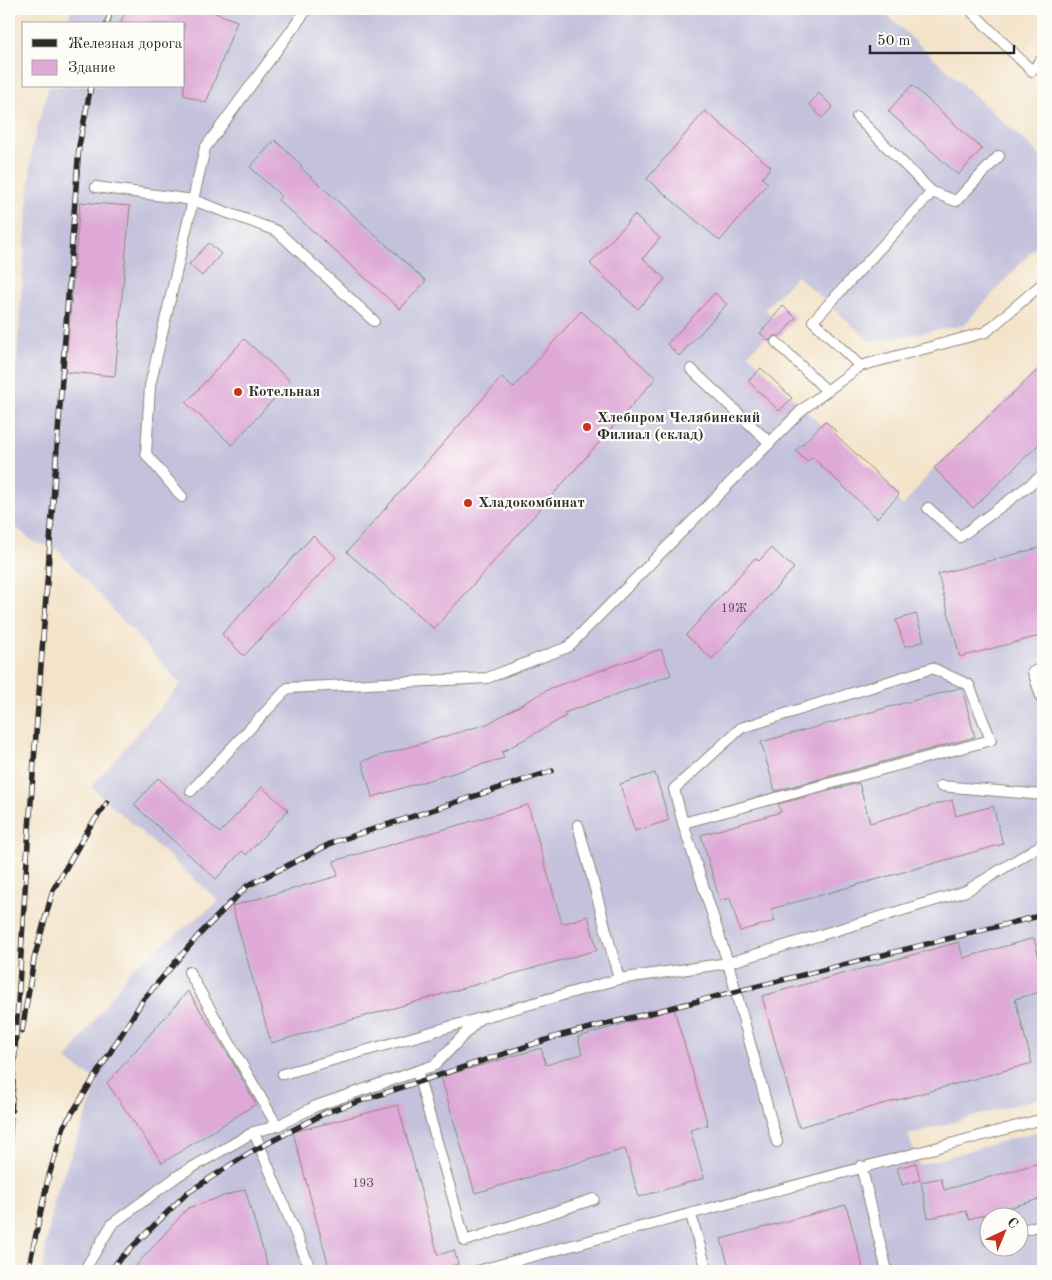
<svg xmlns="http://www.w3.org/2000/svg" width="1052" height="1280" viewBox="0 0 1052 1280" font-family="'Old Standard TT',serif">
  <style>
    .industrial { fill: #c3c1db; fill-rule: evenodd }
    .building { fill: #dea8d7 }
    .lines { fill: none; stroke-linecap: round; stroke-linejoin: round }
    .service-casing { stroke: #8f877a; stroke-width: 12 }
    .service { stroke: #fff; stroke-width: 10 }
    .rail-casing { stroke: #2b2b2b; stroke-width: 5.5 }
    .rail { stroke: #fdfcf7; stroke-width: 4; stroke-dasharray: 11; stroke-linecap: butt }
    .poi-dot { fill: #c8321e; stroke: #fdfcf7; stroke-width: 2 }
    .labels { text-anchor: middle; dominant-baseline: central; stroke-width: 4.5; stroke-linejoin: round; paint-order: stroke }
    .number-label { font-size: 12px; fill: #584a56 }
    .poi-label { font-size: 15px; font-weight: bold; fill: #2b2b2b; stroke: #fdfcf7; text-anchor: start }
  </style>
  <rect width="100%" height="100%" fill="#fdfcf7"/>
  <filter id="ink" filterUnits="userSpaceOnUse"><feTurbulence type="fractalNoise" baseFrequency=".02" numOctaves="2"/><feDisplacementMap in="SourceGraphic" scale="10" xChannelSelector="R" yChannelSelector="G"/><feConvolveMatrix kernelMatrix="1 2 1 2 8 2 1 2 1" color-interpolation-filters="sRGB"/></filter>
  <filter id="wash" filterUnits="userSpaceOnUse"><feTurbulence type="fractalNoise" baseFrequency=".0096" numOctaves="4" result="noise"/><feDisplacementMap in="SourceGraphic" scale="20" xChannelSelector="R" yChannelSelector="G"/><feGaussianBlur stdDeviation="1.12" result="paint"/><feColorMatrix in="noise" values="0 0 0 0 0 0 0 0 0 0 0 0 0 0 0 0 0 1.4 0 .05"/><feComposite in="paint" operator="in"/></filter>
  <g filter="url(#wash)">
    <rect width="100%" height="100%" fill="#f3e3c9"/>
    <path class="industrial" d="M71,9H880L1043,158V239L964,325L871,342L797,276L765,309L780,324L748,354L903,506L934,468L1043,365V1097L908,1135L919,1165L1043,1130V1271H42L54,1199L99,1082L66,1060L131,969L219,901L91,787L181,684L54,546L35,543L9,522V468L32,147L49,86H184V24H67ZM990,1218H1020V1248H990Z"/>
    <g id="blocks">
      <g class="building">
        <path d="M126,9H205L237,21L206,103L184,95V24H120Z"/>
        <path d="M912,85L982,149L958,175L888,111Z"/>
        <path d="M819,93L833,107L822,118L809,104Z"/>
        <path d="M705,111L771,167L762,178L768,183L720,241L647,179Z"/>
        <path d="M275,140L302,166L301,168L426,281L400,309L278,200L281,196L250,167Z"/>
        <path d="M80,202L130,206L115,376L65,372Z"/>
        <path d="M634,215L660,238L643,258L665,279L638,309L621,294L622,293L590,264Z"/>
        <path d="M209,243L221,254L202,276L189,264Z"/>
        <path d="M715,293L727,304L679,356L667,344Z"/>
        <path d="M783,306L796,318L780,336H774L769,341L760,333Z"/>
        <path d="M581,311L656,378L434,629L347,552L502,377L513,388Z"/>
        <path d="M244,339L290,381L232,445L186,403Z"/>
        <path d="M1043,365V440L973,508L934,468Z"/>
        <path d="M761,368L792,398L779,411L748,381Z"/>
        <path d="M825,421L836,431L834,433L899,495L877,518L812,457L807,462L796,451Z"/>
        <path d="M313,536L336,557L244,656L222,634Z"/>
        <path d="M1043,547V635L960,657L938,574Z"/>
        <path d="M771,548L794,568L712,659L686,635L755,558L759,561Z"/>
        <path d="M916,614L924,641L905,647L896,620Z"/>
        <path d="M661,649L671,675L564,713L566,716L502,752L504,758L372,797L362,761L487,724L551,688Z"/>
        <path d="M959,688L962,689L975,737L775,791L761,742Z"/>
        <path d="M655,773L669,820L635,831L620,784Z"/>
        <path d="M158,778L220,833L262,787L288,810L246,855L242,851L216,879L134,805Z"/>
        <path d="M859,783L870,823L952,800L956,816L993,806L1003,844L771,909L775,921L740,931L730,898L720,901L701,835L781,812L778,804Z"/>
        <path d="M528,805L562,924L588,916L597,950L271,1043L232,906L338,876L334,861Z"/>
        <path d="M1034,938L1043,974V991L1015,999L1032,1063L799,1127L762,996L959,942L963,958Z"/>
        <path d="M188,991L228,1054L256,1104L162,1163L107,1083Z"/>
        <path d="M674,1009L708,1125L690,1130L704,1178L639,1197L625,1149L475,1193L441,1077L541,1048L546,1065L582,1054L578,1037Z"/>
        <path d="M398,1105L438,1255L454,1250L458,1264L441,1269L442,1271H330L293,1132Z"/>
        <path d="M1043,1162V1198L969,1219L966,1211L928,1218L921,1182L941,1178L944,1190Z"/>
        <path d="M916,1163L920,1180L902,1185L897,1168Z"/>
        <path d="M245,1189L269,1271H131L188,1208Z"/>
        <path d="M846,1205L864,1271H730L721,1239Z"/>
      </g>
    </g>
  </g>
  <g filter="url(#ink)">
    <use href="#blocks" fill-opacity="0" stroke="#8f877a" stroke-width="1"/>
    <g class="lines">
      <g class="service-casing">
        <g id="service">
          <path d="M969,9L1032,71L1043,58"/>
          <path d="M857,117L932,192L813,321L860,366"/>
          <path d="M96,187L193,200L277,231L374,321"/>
          <path d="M932,192L956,201L999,156"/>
          <path d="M776,342L827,391"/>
          <path d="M691,369L770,443"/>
          <path d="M182,497L146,454L150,386L205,148L307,9"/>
          <path d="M928,508L960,537L1043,475"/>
          <path d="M1043,667L1033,672L1043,702"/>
          <path d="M941,786L1043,795"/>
          <path d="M191,791L288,688L487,678L568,647L803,409L860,366L986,332L1043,283"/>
          <path d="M683,823L991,740L969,685L932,668L741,728L674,789L683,823L728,963L777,1142"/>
          <path d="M578,825L619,979"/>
          <path d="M189,972L277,1126"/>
          <path d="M417,1071L465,1241L594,1199"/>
          <path d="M283,1074L619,979L728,963L966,891L1043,844"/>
          <path d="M254,1132L311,1271"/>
          <path d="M861,1166L887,1271"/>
          <path d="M691,1215L707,1271"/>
          <path d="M1042,1225L1043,1247"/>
          <path d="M1020,1231L1043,1224"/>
          <path d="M988,1240H990"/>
          <path d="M84,1271L112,1224L179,1175L254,1132L277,1126L316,1106L435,1065L479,1019"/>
          <path d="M477,1271C666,1221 854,1168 1043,1119"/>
        </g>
      </g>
      <use href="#service" class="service"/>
      <g class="rail-casing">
        <g id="rail">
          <path d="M107,24L111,9"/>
          <path d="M22,1031L34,959L53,890L89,828L107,803"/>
          <path d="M9,1146L28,843L79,146L91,86"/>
          <path d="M28,1271L48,1179L64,1126L143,1000L198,936L247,886L334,842L552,771"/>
          <path d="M111,1271L117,1262L187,1193L251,1152L327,1112L558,1036L1043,915"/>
        </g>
      </g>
      <use href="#rail" class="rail"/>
    </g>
  </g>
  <g class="poi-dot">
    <circle cx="238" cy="392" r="5"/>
    <circle cx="587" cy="427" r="5"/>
    <circle cx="468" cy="503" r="5"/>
  </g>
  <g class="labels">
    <g class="number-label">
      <text x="734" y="609">19Ж</text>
      <text x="363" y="1184">19З</text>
    </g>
    <g class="poi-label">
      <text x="248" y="392">Котельная</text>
      <text x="597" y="418">Хлебпром Челябинский<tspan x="597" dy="17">Филиал (склад)</tspan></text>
      <text x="478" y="503">Хладокомбинат</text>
    </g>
  </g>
  <rect width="1052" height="1280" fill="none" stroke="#fdfcf7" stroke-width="30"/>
  <rect x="22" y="22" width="162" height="65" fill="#fdfcf7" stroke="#a9a8a5"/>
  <rect x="32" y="39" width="25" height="8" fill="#2b2b2b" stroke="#a9a8a5"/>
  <text x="68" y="48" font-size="15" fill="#2b2b2b">Железная дорога</text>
  <rect x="32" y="60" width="25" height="15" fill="#dea8d7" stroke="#a9a8a5"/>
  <text x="68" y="72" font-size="15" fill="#2b2b2b">Здание</text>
  <g transform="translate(1004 1232) rotate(44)"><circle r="24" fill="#fdfcf7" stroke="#a9a8a5"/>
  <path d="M0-4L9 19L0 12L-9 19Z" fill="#c8321e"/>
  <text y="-8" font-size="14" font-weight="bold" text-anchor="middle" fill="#2b2b2b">С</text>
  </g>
  <path d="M870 45v8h144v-8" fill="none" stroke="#2b2b2b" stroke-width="2.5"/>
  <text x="877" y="45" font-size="15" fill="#2b2b2b" stroke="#fdfcf7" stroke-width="4" paint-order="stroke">50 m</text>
</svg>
